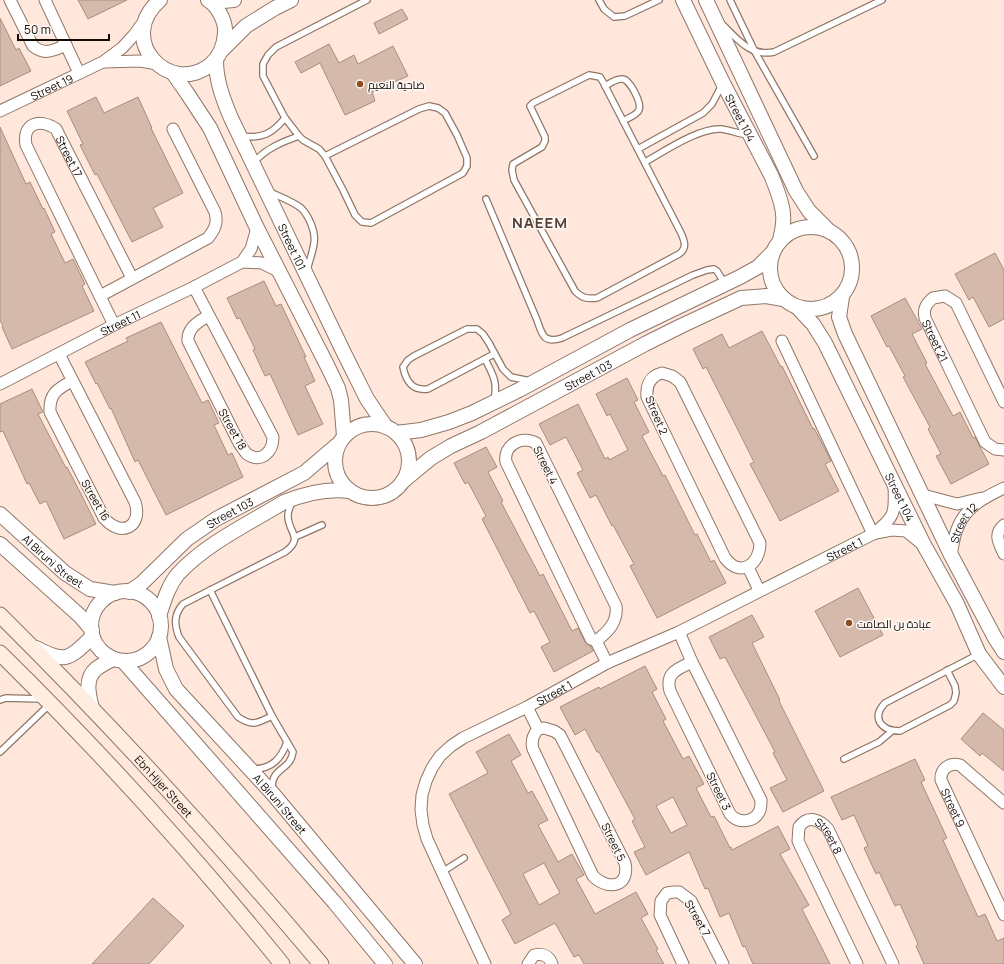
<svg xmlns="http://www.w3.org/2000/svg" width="1004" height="964" viewBox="0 0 1004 964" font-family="Manrope,Cairo,sans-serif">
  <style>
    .building { fill: #d5baab; stroke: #a78d7f; fill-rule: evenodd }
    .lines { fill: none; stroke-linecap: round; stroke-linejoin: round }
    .service-casing { stroke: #8f7668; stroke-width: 8 }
    .minor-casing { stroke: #8f7668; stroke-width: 13 }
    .tertiary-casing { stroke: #8f7668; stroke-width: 16 }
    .secondary-casing { stroke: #8f7668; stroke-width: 17 }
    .service { stroke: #fff; stroke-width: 5.5 }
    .minor { stroke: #fff; stroke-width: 11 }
    .tertiary { stroke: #fff; stroke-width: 14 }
    .secondary { stroke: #ffede2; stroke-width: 15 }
    .poi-dot { fill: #8f4c1e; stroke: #fff9f6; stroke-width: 1.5 }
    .labels { text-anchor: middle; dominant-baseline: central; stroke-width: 3; stroke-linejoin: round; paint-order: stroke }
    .poi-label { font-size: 11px; fill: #120905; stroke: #fff9f6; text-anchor: start }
    .street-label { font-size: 11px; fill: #120905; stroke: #fff9f6 }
    .district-label { font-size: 15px; font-weight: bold; letter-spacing: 1px; fill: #564033; stroke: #fff9f6 }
  </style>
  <rect width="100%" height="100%" fill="#ffe8db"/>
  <g class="building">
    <path d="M78,0H127L88,19Z"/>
    <path d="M402,9L408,19L379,34L374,23Z"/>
    <path d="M0,18L16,50L19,48L31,71L0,86Z"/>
    <path d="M329,44L339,63L354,55L358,64L393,46L408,76L372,92L375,101L345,115L320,63L301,73L295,62Z"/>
    <path d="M96,97L104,113L138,97L152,128H151L183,193L153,208L163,227L132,242L97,174L95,175L80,145L83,144L67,111Z"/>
    <path d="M0,127L26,184L30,182L43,209L44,208L55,232L51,234L65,263L73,259L85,284L82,286L94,311L12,349L2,327L3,326L0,320Z"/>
    <path d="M995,253L1004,270V319L989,327L973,297L969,300L955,274Z"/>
    <path d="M264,281L276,306L281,304L306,357H304L315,381L305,386L323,424L298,435L270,374L265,376L253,350L255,349L240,318L237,319L227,298Z"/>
    <path d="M905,298L922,329L912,334L927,363L925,364L953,416L960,412L973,438L975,437L989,464L951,484L936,456L941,454L928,429L930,427L903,377L905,376L889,346L887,347L871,316Z"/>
    <path d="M161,322L202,403L208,400L219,423L214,425L228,455L232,453L243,477L166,515L138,460L135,462L111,408L110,409L97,383L96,384L85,362L128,341L126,338Z"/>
    <path d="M762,331L781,367L782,366L813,429L814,428L824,447L831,461L825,464L839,491L780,521L750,464L754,462L739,432L706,367L703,369L693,349L722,334L729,348Z"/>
    <path d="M627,378L638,400L634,402L649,432L642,436L663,476L665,475L695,535L697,534L711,562L714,560L726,583L657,618L630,566L634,564L613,525L612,526L596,495L590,498L577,473L583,470L566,437L550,445L539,424L578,404L605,459L608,457L609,460L628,450L610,414L607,416L596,394Z"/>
    <path d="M32,389L43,412L38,414L66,468L67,467L81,494L96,524L64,539L46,501L40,504L29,483L27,484L3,431L0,432V404Z"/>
    <path d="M486,447L497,467L488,472L503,501L501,502L523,544L540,576L543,574L572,631L578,628L585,642L591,647L593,651L554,672L541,647L550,642L534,611L530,613L482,519L486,516L468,482L465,484L454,463Z"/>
    <path d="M858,588L883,635L840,657L815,611Z"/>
    <path d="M752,615L764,637L752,643L780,700L779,701L824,791L783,812L770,788L787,780L773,753L775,752L725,657L720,659L709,637Z"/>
    <path d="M645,666L657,689L652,692L666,719L663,721L683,759L689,756L704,784L696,788L711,817L714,816L730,848L731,847L732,850L778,826L790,849L780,854L809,905L802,909L830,964H753L745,946L743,947L729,913L720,917L708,888L705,889L689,852L646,875L634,852L645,847L632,821L635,819L599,752H597L585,729L575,735L560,707L599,687L600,689ZM673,797L687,825L671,833L656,806Z"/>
    <path d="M983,713L1004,730V771L982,753L980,756L961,739Z"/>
    <path d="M509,734L521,755L511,761L528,793L532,791L548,820L538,825L558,862L572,854L584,875L576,879L595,914L636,892L648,914L641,918L658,949L656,950L664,964H584L579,955L574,957L555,923L515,944L502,920L511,914L449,794L488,773L476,752ZM544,863L560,893L539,905L523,874Z"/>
    <path d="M915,759L925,780L921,782L947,838L943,840L978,917L985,914L997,941L1004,938V964H924L916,946L918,944L900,904L895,906L879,872L876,874L864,848L868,846L854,815L842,820L831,797Z"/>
    <path d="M153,898L184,926L149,964H92Z"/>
  </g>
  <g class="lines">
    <g class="service-casing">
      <g id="service">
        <path d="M599,0L604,9L614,17L625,16L659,0"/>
        <path d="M730,0L755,52L814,156"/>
        <path d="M723,25C738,40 751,57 774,52L882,0"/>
        <path d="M589,75L600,77L603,82L681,233C685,242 687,248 679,254L597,298C586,299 582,298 575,291L514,180L512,170L513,164L542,147L545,141V137L530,106L533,103Z"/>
        <path d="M605,86C610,83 617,78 623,79C630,80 642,103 639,110C637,115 628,118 623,121"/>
        <path d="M240,136C262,139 272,134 285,118"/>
        <path d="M638,149L703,113L712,104L722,85"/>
        <path d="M325,156L419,109L429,106L438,108L445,113L457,135L467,158V166L463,173L371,223L362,222L355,215L343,190L325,156L319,149L303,140L299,136L285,118L263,76V64L268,55L276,47L367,0"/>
        <path d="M254,162C267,148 282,142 299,136"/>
        <path d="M645,162C665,151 698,128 721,129C730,130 739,134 748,135"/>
        <path d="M270,192C280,197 292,201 301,208C309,216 316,232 314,243C313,252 309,261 307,271"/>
        <path d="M486,199L537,320C542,335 544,344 562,338L693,275L707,270L714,269L717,271L725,284"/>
        <path d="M494,354L428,389C413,391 406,382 403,367L408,360L414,356L467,329H477L483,334L489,343L503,369L511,377L530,381"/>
        <path d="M485,359C493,375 498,382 494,400"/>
        <path d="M295,537L322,525"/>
        <path d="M210,590L272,716L293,752C290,772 271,766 272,790"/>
        <path d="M947,670L955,686L956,693L954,701L950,705L900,731C881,731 871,718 885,703L979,654"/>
        <path d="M0,700L6,698L41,699"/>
        <path d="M272,716C257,723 253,727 238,717L179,637C174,624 174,614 183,604L285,552C305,537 287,532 288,515C288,510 291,505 293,500"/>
        <path d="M0,752L50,704"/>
        <path d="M844,759L879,742L892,731"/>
        <path d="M253,769C272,769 281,759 287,742"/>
        <path d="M442,872L464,858"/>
      </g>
    </g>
    <g class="minor-casing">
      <g id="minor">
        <path d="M10,0L33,46C45,56 54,50 66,45"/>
        <path d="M45,0L79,73"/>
        <path d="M103,62L141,61L157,64"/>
        <path id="s1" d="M0,111L103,62L122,48L134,35L144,21"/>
        <path d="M242,262L251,249L257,228"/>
        <path d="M194,287L273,437C273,452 261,464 247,454C244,451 242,447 239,443L188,341C187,328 198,321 209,316"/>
        <path d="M100,296L208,238C215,229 218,223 215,212L173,129"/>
        <path id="s2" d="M114,325L26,145C22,123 40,118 56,129L132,278"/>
        <path d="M782,341L873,534"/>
        <path d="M59,354L135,502C143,527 121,538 104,518L50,412C49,394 57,389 72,381"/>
        <path d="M662,373L672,376L680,382L760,543C760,565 740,578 725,558L647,397C646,385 650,376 662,373Z"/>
        <path id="s3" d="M0,384L114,325L194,287L242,262L262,263L280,272"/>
        <path id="s4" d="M1004,402L956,303L945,296L933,298C926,304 923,309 925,318L985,442L995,449L1004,450"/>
        <path d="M923,495L957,504L982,498"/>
        <path d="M1004,525C993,534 999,543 1004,554"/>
        <path d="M876,533L892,530L906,531L922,544"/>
        <path id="s5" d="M951,555C953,546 954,535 958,527C966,507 985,497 1004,488"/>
        <path d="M748,567L759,590"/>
        <path d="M679,632L692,662L761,800C761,803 761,807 760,810C755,823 738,824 730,814L670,691C665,672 678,669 692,662"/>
        <path d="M596,641C608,632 618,622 616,606L536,443C522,435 503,445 506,462L591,639L596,641L607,663"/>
        <path d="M527,707L538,729"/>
        <path d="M544,728L554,731L560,735L625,863C630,887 608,891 593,876L533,749C531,742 533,735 538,729Z"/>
        <path id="s6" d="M1004,803L960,765C950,762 940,769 941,780L1004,915"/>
        <path id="s7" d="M485,964L442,872L427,839L423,825L421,810L422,795L426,781L432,768L440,756L451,746L463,738L527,707L607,663L679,632L873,534C896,516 895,513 894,486"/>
        <path d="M528,964L534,955C543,953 549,956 552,964"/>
        <path d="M683,964L660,915L661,901L667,893L674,892H679L691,901L723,964"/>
        <path id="s8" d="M857,964L798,841L799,827C808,815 819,819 828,829L893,964"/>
      </g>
    </g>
    <g class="tertiary-casing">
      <g id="tertiary">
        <path d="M160,0C115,39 169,97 210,65C220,57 224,47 225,33C226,22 218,6 208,0"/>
        <path id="s9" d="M683,0L723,83L771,175C776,187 782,201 783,214C784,222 782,232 780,240"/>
        <path d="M706,0L796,191L809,211L827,229"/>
        <path d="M212,2L234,0"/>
        <path d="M223,49L246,26L275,8L291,0"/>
        <path id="s10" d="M216,60C216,81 223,99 231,118L343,351L367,399L386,427"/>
        <path d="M173,73L187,93L210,128L257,228L327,365L338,388L341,400L344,436"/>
        <circle cx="811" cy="268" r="41"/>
        <path d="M842,297L839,317L845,334L951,555L995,638L1004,652"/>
        <path id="s11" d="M797,307L813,324L825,343L924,545L957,604L979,654L1004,687"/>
        <circle cx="372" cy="461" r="37"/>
        <path d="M396,433L421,430L449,422L472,413L519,390L630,330L740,277L758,267L773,252"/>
        <path id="s12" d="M403,481L431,458L451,446L481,432L645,344L681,326L741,298L766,296L783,299"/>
        <path id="s13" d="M0,514L65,573L90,589L115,593"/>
        <path d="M0,544L80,616L92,630"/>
        <circle cx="126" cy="626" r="35"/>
        <path id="s14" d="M129,592L142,583L187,539L216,519L304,473L337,445"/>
        <path d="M159,616C164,601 168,586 178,574C207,543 248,524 284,502C306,493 327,488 350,491"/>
        <path id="s15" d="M159,637L166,669L176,689L273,794L415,964"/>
        <path d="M36,648C66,664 69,659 92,637"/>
        <path d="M123,661L335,903L385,964"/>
        <path d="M92,708C89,696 84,679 96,669C101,665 107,662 113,659"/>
      </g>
    </g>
    <g class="secondary-casing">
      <g id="secondary">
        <path id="s16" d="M0,615C112,726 219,843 321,964"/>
        <path d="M0,653C100,751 194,855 282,964"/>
      </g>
    </g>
    <use href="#service" class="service"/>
    <use href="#minor" class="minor"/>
    <use href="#tertiary" class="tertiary"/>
    <use href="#secondary" class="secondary"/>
  </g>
  <g class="poi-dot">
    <circle cx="360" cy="84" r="4"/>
    <circle cx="849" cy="623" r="4"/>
  </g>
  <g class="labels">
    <g class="poi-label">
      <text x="368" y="84">ضاحية النعيم</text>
      <text x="857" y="623">عبادة بن الصامت</text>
    </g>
    <g class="street-label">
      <text stroke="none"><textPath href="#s1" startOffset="57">Street 19</textPath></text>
      <text stroke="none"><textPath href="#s9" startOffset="131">Street 104</textPath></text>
      <text stroke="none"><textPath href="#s2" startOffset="278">Street 17</textPath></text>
      <text stroke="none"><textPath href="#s10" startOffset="203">Street 101</textPath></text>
      <text stroke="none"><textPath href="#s3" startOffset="135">Street 11</textPath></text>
      <text stroke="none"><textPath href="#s4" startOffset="183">Street 21</textPath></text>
      <text stroke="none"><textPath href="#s12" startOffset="214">Street 103</textPath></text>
      <text transform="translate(657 415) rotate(67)">Street 2</text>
      <text transform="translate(233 429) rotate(61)">Street 18</text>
      <text transform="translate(546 465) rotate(63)">Street 4</text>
      <text stroke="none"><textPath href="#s11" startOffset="217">Street 104</textPath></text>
      <text transform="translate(96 500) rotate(60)">Street 16</text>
      <text stroke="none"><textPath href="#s14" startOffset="129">Street 103</textPath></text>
      <text stroke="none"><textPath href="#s5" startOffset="35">Street 12</textPath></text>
      <text stroke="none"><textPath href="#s7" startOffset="681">Street 1</textPath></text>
      <text stroke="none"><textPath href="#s13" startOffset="71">Al Biruni Street</textPath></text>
      <text stroke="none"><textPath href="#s7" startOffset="357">Street 1</textPath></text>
      <text stroke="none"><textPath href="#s16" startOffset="237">Ebn Hijer Street</textPath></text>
      <text transform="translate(719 791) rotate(64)">Street 3</text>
      <text stroke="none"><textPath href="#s15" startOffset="210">Al Biruni Street</textPath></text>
      <text stroke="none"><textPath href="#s6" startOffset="117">Street 9</textPath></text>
      <text stroke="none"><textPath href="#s8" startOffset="191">Street 8</textPath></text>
      <text transform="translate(614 842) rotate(64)">Street 5</text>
      <text transform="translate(698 918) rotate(60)">Street 7</text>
    </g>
    <g class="district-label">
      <text x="540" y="222">NAEEM</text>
    </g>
  </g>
  <path d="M18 34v6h91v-6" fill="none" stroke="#120905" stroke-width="2"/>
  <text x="24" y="34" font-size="12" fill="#120905" stroke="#fff9f6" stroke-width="3" paint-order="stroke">50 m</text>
</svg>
